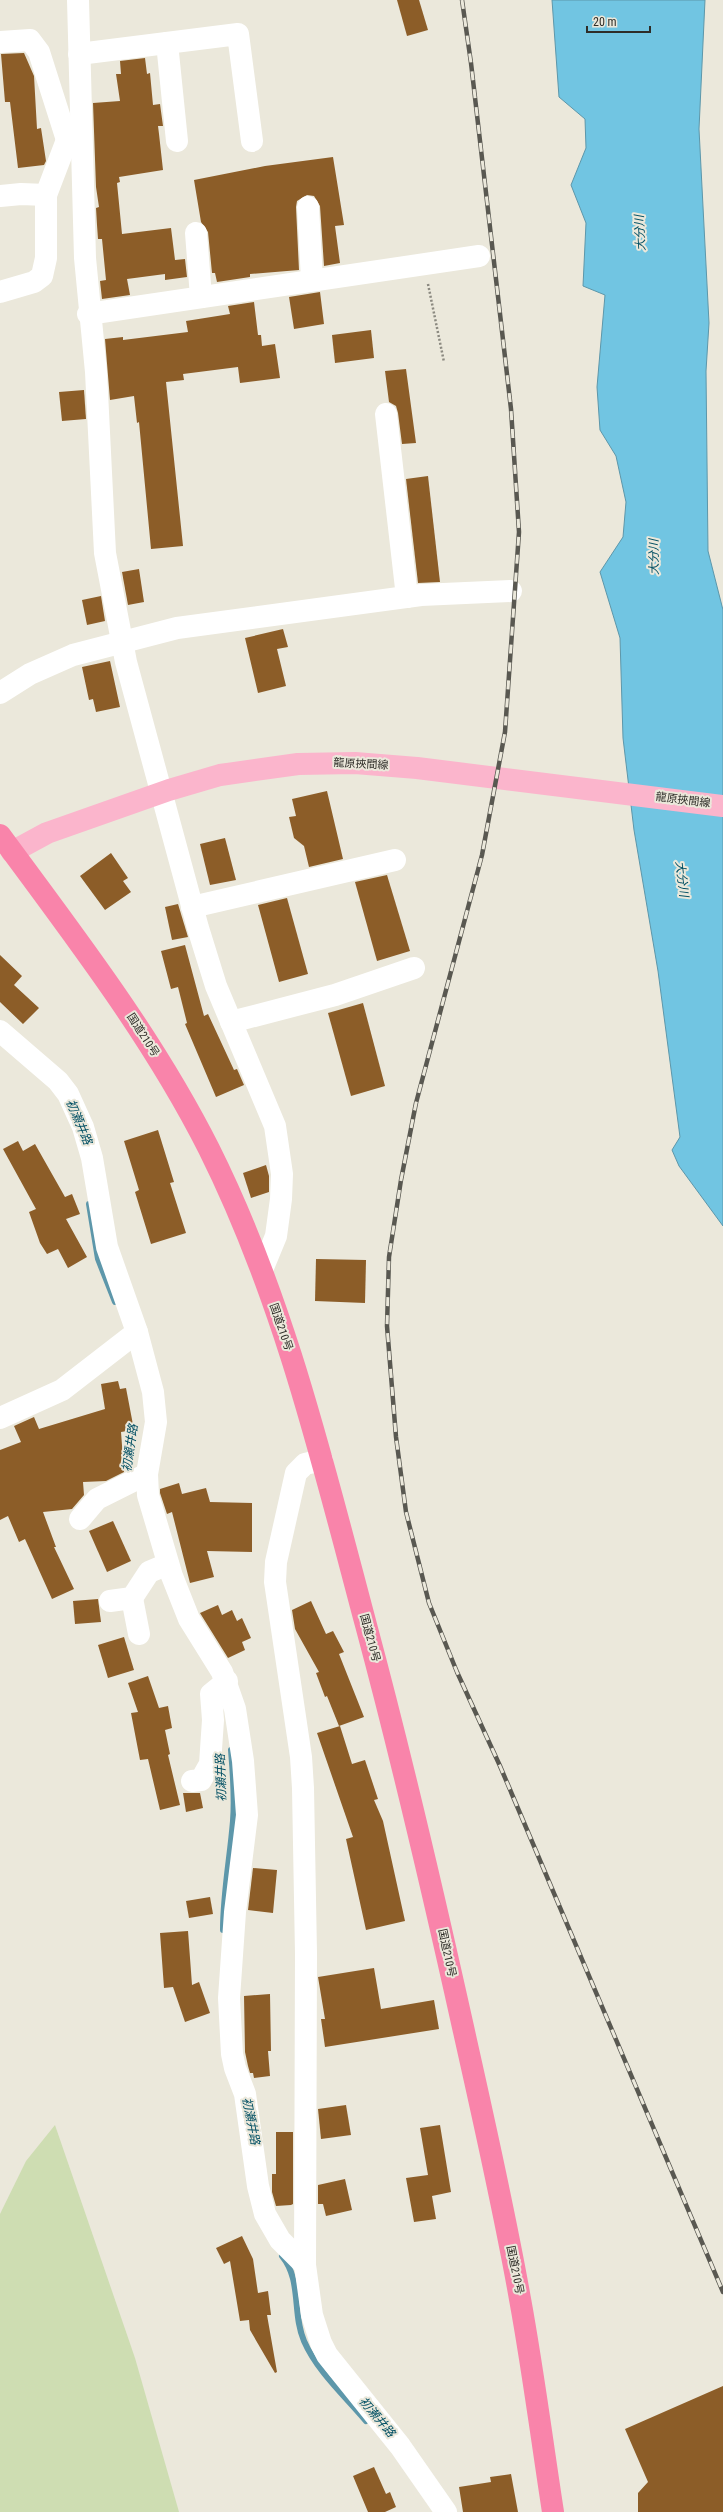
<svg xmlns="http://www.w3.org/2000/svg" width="723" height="2512" viewBox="0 0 723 2512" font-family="'Roboto Condensed','Noto Sans JP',sans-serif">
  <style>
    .green { fill: #ceddb2 }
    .water { fill: #71c5e2; stroke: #5d97aa }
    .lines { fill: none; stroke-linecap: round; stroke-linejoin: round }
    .stream { stroke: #5d97aa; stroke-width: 6 }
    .building { fill: #8c5d28 }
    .path { stroke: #8c8a81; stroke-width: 2.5; stroke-dasharray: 2 2; stroke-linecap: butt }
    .minor { stroke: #fff; stroke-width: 22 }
    .major { stroke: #fbb5cc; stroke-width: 22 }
    .highway { stroke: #f984aa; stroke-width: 22 }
    .rail-casing { stroke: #595851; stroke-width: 4.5 }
    .rail { stroke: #ebe8db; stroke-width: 3; stroke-dasharray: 9; stroke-linecap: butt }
    .labels { text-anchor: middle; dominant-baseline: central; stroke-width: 4; stroke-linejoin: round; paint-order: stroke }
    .street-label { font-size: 11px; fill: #2e2d28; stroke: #ebe8db }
    .water-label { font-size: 12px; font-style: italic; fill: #035064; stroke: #ebe8db }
  </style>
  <rect width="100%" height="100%" fill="#ebe8db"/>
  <path class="green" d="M55,2125L135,2358L179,2512H0V2214L26,2161Z"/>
  <path class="water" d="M552,0H705L699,129L709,323L706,371L708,551L723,610V1226L679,1166L672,1150L680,1137L658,971L634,830L623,738L620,638L600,572L623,537L626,502L616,456L600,430L597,387L605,295L583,286L586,223L571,185L586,148L585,119L559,97Z"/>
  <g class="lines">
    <g class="stream">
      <path d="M89,1204L98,1259L115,1302"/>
      <path d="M223,1930C223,1893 230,1858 233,1821C235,1797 233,1774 231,1750"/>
      <path d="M282,2256C302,2280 292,2314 304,2341C317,2371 345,2396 366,2421"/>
    </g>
  </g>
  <g class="building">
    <path d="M397,0H419L428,30L407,36Z"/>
    <path d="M24,53L34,76L37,129L41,128L46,161L44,165L18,168L10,102H5L1,54Z"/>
    <path d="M145,58L147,74L150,73L153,105L160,104L163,126H158L159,134L163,170L119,177L120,182L117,183L122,234L171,228L175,260L185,259L187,277L165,280V274L127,279L130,295L102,299L100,281L106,280L102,239H98L97,225L96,208L99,207L96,187L93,103L120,101L116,74H121L120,61Z"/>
    <path d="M333,157L344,225L335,226L340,263L324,266L320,206L314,196L307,195L297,201L296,207L299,270L250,274V277L217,282L215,273H212L208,232L201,222L194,180L265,166Z"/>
    <path d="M320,292L324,324L294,329L289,297Z"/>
    <path d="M254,302L258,335H261L262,346L275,344L280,378L240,383L238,367L183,374L184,380L166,382L183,546L151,549L139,422L137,423L134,396L110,400L105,339L123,337V340L188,332L186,321L230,314L228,306Z"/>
    <path d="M371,330L374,358L335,363L332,335Z"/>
    <path d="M406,369L416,443L402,444L398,413L396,406L389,402L385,371Z"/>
    <path d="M84,390L86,419L62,421L59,392Z"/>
    <path d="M428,476L440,582L418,583L406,479Z"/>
    <path d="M139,569L144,602L128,605L122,572Z"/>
    <path d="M101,596L105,621L87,625L82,600Z"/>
    <path d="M283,629L288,647L277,649L286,686L258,693L245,638Z"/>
    <path d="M110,661L120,707L96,712L93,699L89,700L82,667Z"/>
    <path d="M327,791L343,859L309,867L304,846L294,838L289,817L296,816L292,799Z"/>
    <path d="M225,838L236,880L210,885L200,844Z"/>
    <path d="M111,853L128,878L123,881L131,892L105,910L80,876Z"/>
    <path d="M387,875L410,951L377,961L355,882Z"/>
    <path d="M287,898L308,974L279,982L258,905Z"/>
    <path d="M178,904L188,937L172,940L165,907Z"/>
    <path d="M185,945L204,1016L208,1014L234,1070L237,1069L244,1085L216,1097L185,1024L187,1023L178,987L171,989L161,951Z"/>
    <path d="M0,955L22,976L14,985L39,1008L23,1024L0,1002Z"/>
    <path d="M363,1003L385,1086L351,1096L328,1013Z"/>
    <path d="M158,1130L174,1182L170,1183L186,1233L151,1244L135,1192L139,1190L124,1141Z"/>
    <path d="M18,1141L23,1151L35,1144L65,1197L72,1194L80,1214L66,1219L87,1257L68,1268L58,1249L47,1254L40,1243L29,1212L36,1209L3,1149Z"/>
    <path d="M266,1165L269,1176V1192L251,1198L243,1173Z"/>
    <path d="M316,1259L366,1260L365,1303L315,1301Z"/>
    <path d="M118,1381L120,1389L126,1388L134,1430L121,1432L124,1472L106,1481L83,1482L84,1495L72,1509L43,1512L56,1547H54L74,1589L52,1599L25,1539L19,1542L8,1516L0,1520V1450L21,1442L14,1426L34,1417L39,1429L105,1409L101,1384Z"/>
    <path d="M179,1483L182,1494L206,1488L210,1502L252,1503V1552L207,1551L214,1577L190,1583L172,1512L167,1514L160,1493V1489Z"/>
    <path d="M113,1521L131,1561L107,1572L89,1531Z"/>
    <path d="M98,1599L101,1622L75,1624L73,1601Z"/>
    <path d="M311,1601L326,1634L333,1631L344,1652L339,1654L364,1717L339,1726L327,1696L325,1697L316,1673L319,1672L295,1629L292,1610Z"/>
    <path d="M218,1605L222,1615L232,1610L237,1621L242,1618L251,1638L242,1642L245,1650L228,1658L200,1613Z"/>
    <path d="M124,1637L134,1670L108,1678L98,1645Z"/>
    <path d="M148,1676L159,1708L168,1706L172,1728L165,1730L170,1754L168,1755L180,1805L160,1810L148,1759L140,1760L131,1713L138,1712L128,1683Z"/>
    <path d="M340,1726L352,1764L365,1760L378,1799L374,1800L383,1821L405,1921L366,1930L346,1839L353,1837L317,1733Z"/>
    <path d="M183,1793H200L203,1808L186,1812Z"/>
    <path d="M253,1868L277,1870L273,1913L248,1910Z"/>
    <path d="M210,1897L213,1914L189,1918L186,1901Z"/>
    <path d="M188,1931L192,1985L199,1982L210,2013L185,2022L173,1987L164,1988L160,1933Z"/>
    <path d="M374,1968L381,2009L434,2000L439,2029L325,2047L321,2019H325L318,1977Z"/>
    <path d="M270,1994L271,2051H268L270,2076L254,2078L253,2073H250L248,2066L245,2052L244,1996Z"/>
    <path d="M346,2105L351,2135L321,2139L318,2109Z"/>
    <path d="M440,2125L451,2192L432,2196L436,2219L414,2222L406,2178L428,2175L420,2128Z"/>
    <path d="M276,2132H293V2204L291,2205L276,2206L272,2192V2174H276Z"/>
    <path d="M345,2179L352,2210L326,2216L323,2204H318V2185Z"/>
    <path d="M242,2236L253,2259L258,2293L268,2291L271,2315H267L277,2372L275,2373L250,2330L249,2320L240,2321L230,2261L224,2264L216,2248Z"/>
    <path d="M723,2386V2512H638V2493L648,2482L625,2429Z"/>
    <path d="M374,2467L386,2494L390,2492L396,2507L385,2512H368L353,2476Z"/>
    <path d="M511,2474L518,2512H463L459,2487L491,2482L490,2477Z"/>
  </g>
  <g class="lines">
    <path class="path" d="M428,284L444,362"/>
    <g class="minor">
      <path d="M78,0L85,258L96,372L105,553L126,662L198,928L216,986L275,1126L282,1174L281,1199L276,1236L262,1270"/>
      <path d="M0,42L30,40L39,52L67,140"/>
      <path d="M167,43L177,141"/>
      <path d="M79,54L238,34L252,141"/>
      <path d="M0,196L21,194L46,195"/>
      <path d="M308,207L312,280"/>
      <path d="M196,233L201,297"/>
      <path d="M0,292L34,282L42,276L46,258V195L67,140L81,127"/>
      <path d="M88,314L479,256"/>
      <path d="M386,414L407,597"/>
      <path d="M0,693L30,674L73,655L177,628L421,595L511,591"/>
      <path d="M192,907L395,860"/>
      <path d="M231,1022L335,995L414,968"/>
      <path d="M0,1031L58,1081L68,1094L83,1127L92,1158L107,1247L137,1332L153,1392L156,1422L147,1474L148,1495L172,1576L189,1619L222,1672L235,1709L243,1761L247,1815L235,1912L229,1998L232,2054L235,2068L245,2094L258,2186L265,2214L280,2240L305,2265"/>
      <path d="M0,1418L62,1390L137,1332"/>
      <path d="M322,1460L305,1464L296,1473L276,1562L275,1582L301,1757L303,1788L306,1954L305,2265L312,2315L321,2343L327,2355L400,2446L446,2512"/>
      <path d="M80,1519L97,1499L147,1474"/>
      <path d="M132,1598L139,1634"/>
      <path d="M110,1601L132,1598L149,1572L168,1564"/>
      <path d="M192,1781L201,1780L210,1764L213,1720L211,1694L227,1681"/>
    </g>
    <path class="major" d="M12,852L47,833L169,790L220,775L298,764L355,763L417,768L723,806"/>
    <path class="highway" d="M0,835C75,937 152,1036 209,1149C284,1299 323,1464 366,1625C402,1759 433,1892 463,2027C483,2117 504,2208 520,2299C533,2370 542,2441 553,2512"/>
    <g class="rail-casing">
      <path id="rail" d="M462,0L471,63L511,409L519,532L505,732L482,855L416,1103L401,1180L389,1257L387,1326L396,1437L406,1512L429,1603L457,1672L500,1766L723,2292"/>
    </g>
    <use href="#rail" class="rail"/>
  </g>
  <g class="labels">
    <g class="street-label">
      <text transform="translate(361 764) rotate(3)">龍原挾間線</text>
      <text transform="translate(683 800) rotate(7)">龍原挾間線</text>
      <text transform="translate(143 1035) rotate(57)">国道210号</text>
      <text transform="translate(281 1327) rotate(71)">国道210号</text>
      <text transform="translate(370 1638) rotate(75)">国道210号</text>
      <text transform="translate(447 1953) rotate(78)">国道210号</text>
      <text transform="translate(515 2270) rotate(79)">国道210号</text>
    </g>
    <g class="water-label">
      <text transform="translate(640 233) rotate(-93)">大分川</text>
      <text transform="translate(654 557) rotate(-91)">大分川</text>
      <text transform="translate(682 879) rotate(83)">大分川</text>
      <text transform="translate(79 1122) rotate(67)">初瀬井路</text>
      <text transform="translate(130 1448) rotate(-82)">初瀬井路</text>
      <text transform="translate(221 1778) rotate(-92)">初瀬井路</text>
      <text transform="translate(251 2121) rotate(79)">初瀬井路</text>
      <text transform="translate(377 2417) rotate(50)">初瀬井路</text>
    </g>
  </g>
  <path d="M587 26v6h63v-6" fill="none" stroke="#2e2d28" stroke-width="2"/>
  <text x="593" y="26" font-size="12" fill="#2e2d28" stroke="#ebe8db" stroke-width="3" paint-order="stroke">20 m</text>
</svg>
